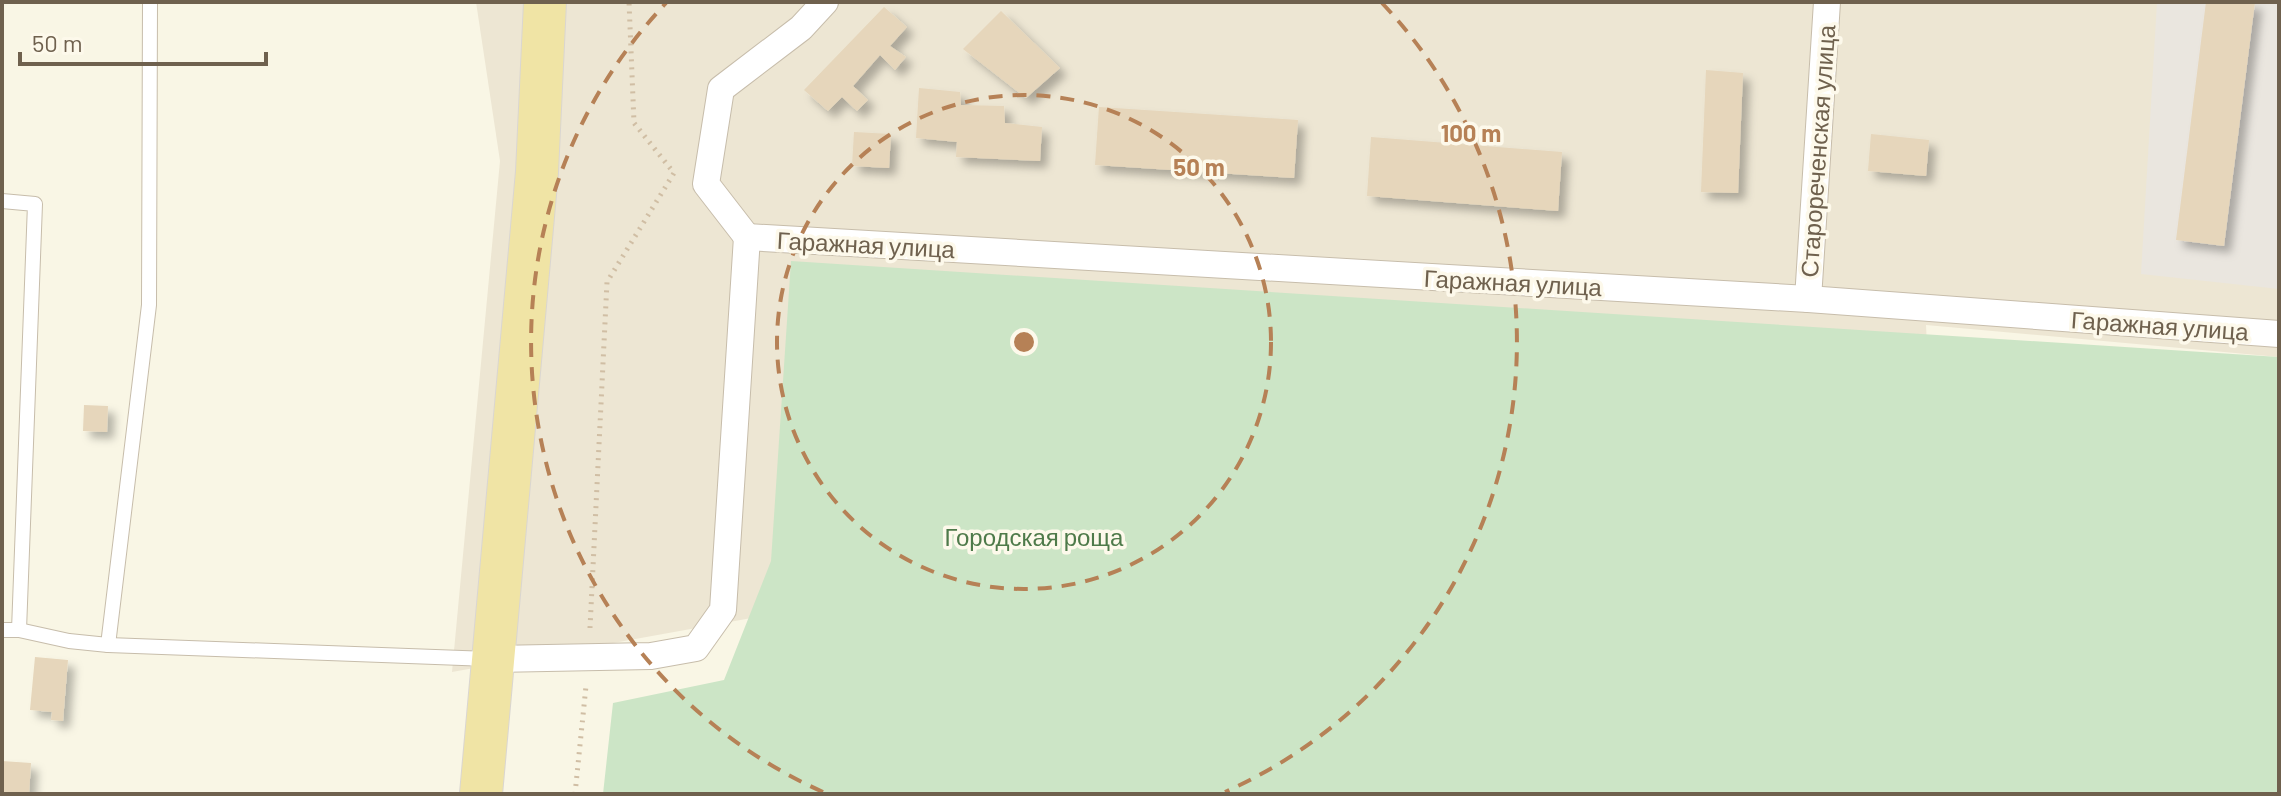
<svg xmlns="http://www.w3.org/2000/svg" width="2281" height="796" viewBox="0 0 2281 796" font-family="Barlow,sans-serif">
  <style>
    .residential { fill: #ede6d3 }
    .industrial { fill: #eae6df }
    .green { fill: #cce5c6 }
    .building { fill: #e6d6bb; filter: url(#shadow) }
    .lines { fill: none; stroke-linecap: round; stroke-linejoin: round }
    .lane-casing { stroke: #c7bdab; stroke-width: 16 }
    .street-casing { stroke: #c7bdab; stroke-width: 28 }
    .primary-casing { stroke: #dad6d1; stroke-width: 44 }
    .path { stroke: #d0bea4; stroke-width: 5; stroke-dasharray: 2 6; stroke-linecap: butt }
    .lane { stroke: #fff; stroke-width: 14 }
    .street { stroke: #fff; stroke-width: 26 }
    .primary { stroke: #f0e4a5; stroke-width: 42 }
    .ring { fill: none; stroke: #b68156; stroke-width: 4; stroke-dasharray: 14 10 }
    .labels { text-anchor: middle; dominant-baseline: central; stroke-width: 7; stroke-linejoin: round; paint-order: stroke }
    .street-label { font-size: 24px; fill: #6f614e; stroke: #fdf9eb }
    .park-label { font-size: 24px; fill: #4e7a4a; stroke: #fdf9eb }
    .centre { fill: #b68156; stroke: #fdf9eb; stroke-width: 4 }
    .ring-label { font-size: 24px; text-anchor: middle; font-weight: bold; fill: #b68156; stroke: #fdf9eb; stroke-width: 7; stroke-linejoin: round; paint-order: stroke }
  </style>
  <defs>
    <filter id="shadow"><feDropShadow dx="7" dy="7" stdDeviation="4" flood-color="#0004"/></filter>
  </defs>
  <rect width="100%" height="100%" fill="#f9f6e5"/>
  <path class="residential" d="M476,2H2279V357L1926,325L1933,469L1041,566L452,672L500,161Z"/>
  <path class="industrial" d="M2157,2H2279V289L2141,274Z"/>
  <path class="green" d="M791,261L2279,357V794H603L613,703L724,680L771,561Z"/>
  <g class="building">
    <path d="M2206,2H2255L2224,246L2176,240Z"/>
    <path d="M884,7L907,27L890,46L906,57L895,70L880,55L853,86L868,100L857,111L842,97L828,111L804,90Z"/>
    <path d="M1001,11L1060,68L1026,98L963,49Z"/>
    <path d="M1706,70L1743,73L1738,193L1701,192Z"/>
    <path d="M919,88L960,92L961,105L1004,106L1005,123L1042,127L1040,161L956,157L957,142L916,138Z"/>
    <path d="M1099,107L1298,120L1294,178L1095,165Z"/>
    <path d="M854,132L891,134L889,168L852,166Z"/>
    <path d="M1871,134L1929,140L1926,176L1868,171Z"/>
    <path d="M1371,137L1562,152L1558,211L1367,196Z"/>
    <path d="M84,405L108,406L107,432L83,431Z"/>
    <path d="M35,657L68,660L63,721L51,720L52,712L30,710Z"/>
    <path d="M2,761L31,763L29,794H2Z"/>
  </g>
  <g class="lines">
    <g class="lane-casing">
      <g id="lane">
        <path d="M2,201L35,204L19,630"/>
        <path d="M2,630H19L69,641L108,645L489,659"/>
        <path d="M108,645L149,305L150,2"/>
      </g>
    </g>
    <g class="street-casing">
      <g id="street">
        <path d="M747,237L1808,299L2279,334"/>
        <path d="M747,237L706,184L721,89L801,28L825,2"/>
        <path d="M1808,299L1827,2"/>
        <path d="M493,659L651,656L696,648L723,610L747,237"/>
      </g>
    </g>
    <g class="primary-casing">
      <path id="primary" d="M481,794L537,172L545,2"/>
    </g>
    <g class="path">
      <path d="M590,628L607,282L674,173L634,123L629,2"/>
      <path d="M575,794L586,686"/>
    </g>
    <use href="#lane" class="lane"/>
    <use href="#street" class="street"/>
    <use href="#primary" class="primary"/>
  </g>
  <g class="ring">
    <circle cx="1024" cy="342" r="247"/>
    <path d="M823 792A493 493 0 0 1 666 3M1382 3A493 493 0 0 1 1225 792"/>
  </g>
  <g class="labels">
    <g class="street-label">
      <text transform="translate(1817 151) rotate(-86)">Старореченская улица</text>
      <text transform="translate(866 244) rotate(3)">Гаражная улица</text>
      <text transform="translate(1513 282) rotate(3)">Гаражная улица</text>
      <text transform="translate(2160 325) rotate(4)">Гаражная улица</text>
    </g>
    <g class="park-label">
      <text x="1034" y="536">Городская роща</text>
    </g>
  </g>
  <circle cx="1024" cy="342" r="12" class="centre"/>
  <g class="ring-label">
    <text x="1471" y="142">100 m</text>
    <text x="1199" y="176">50 m</text>
  </g>
  <rect width="2281" height="796" fill="none" stroke="#6f614e" stroke-width="8"/>
  <path d="M20 52v12h246v-12" fill="none" stroke="#6f614e" stroke-width="4"/>
  <text x="32" y="52" font-size="24" fill="#6f614e" stroke="#fdf9eb" stroke-width="6" paint-order="stroke">50 m</text>
</svg>
